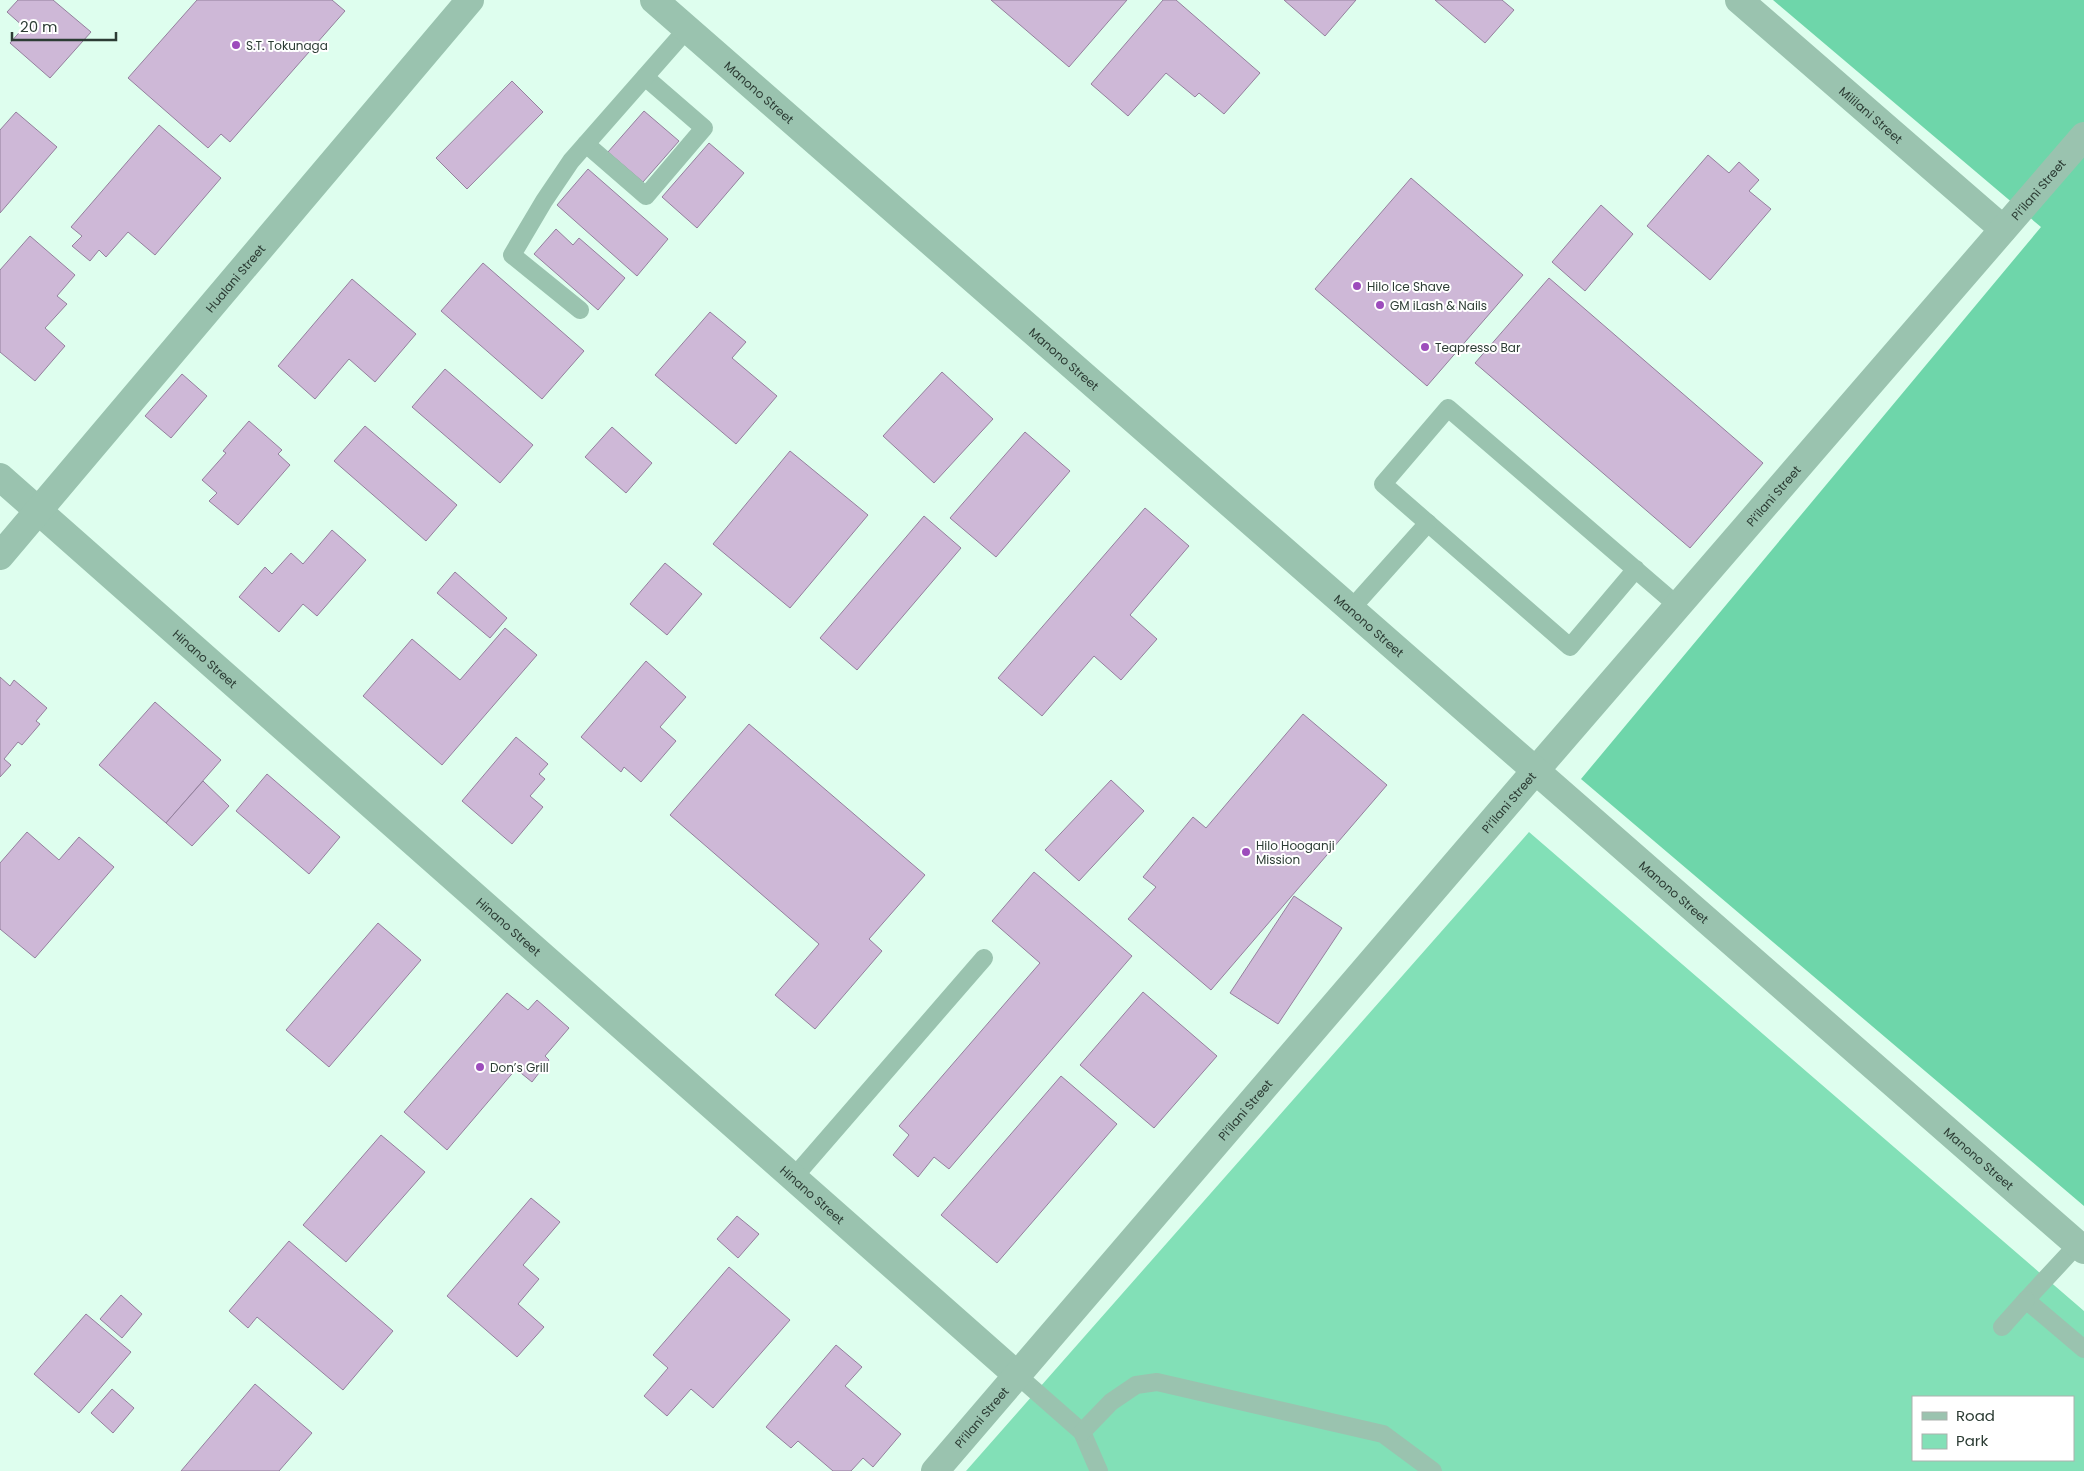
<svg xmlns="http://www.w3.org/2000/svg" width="2084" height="1471" viewBox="0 0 2084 1471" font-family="Poppins,sans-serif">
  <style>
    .green { fill: #82e0b7; fill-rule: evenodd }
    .forest { fill: #6ed6aa }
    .building { fill: #ceb8d7; stroke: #94809d }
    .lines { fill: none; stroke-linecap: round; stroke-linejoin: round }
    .service { stroke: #9ac3af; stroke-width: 18 }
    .minor { stroke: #9ac3af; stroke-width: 28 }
    .tertiary { stroke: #9ac3af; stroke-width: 28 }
    .poi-dot { fill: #9d4cbc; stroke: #fff; stroke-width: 2 }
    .labels { text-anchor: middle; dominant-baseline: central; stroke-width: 4; stroke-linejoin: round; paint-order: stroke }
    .poi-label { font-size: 12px; fill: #2c3c34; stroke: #fff; text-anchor: start }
    .street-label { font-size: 12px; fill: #2c3c34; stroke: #fff }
  </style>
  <rect width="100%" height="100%" fill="#defeee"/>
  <path class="green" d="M1529,832L2084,1311V1471H966ZM1913,1397H2073V1460H1913Z"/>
  <path class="forest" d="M1773,0H2084V1206L1581,779L2041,227Z"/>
  <g class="building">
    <path d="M18,0H53L91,32L50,78L10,43L24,27L7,12Z"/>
    <path d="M197,0H332L345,11L230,142L221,134L208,148L128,78Z"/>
    <path d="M991,0H1127L1069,67Z"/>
    <path d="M1163,0H1176L1260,73L1224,114L1199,93L1195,97L1166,73L1128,116L1091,84Z"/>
    <path d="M1284,0H1356L1325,36Z"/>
    <path d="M1435,0H1502L1514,10L1485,43Z"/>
    <path d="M512,81L543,112L467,189L436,158Z"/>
    <path d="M644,111L679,141L643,182L608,152Z"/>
    <path d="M16,112L57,147L0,213V130Z"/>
    <path d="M159,125L221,178L155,255L128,232L106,257L99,250L90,261L72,246L82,236L71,227Z"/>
    <path d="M709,143L744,173L697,228L662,197Z"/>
    <path d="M1708,155L1729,173L1739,162L1759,180L1749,191L1771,209L1710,280L1647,226Z"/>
    <path d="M588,169L668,239L637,276L557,205Z"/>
    <path d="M1411,178L1523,275L1427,386L1315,289Z"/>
    <path d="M1601,205L1633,234L1585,291L1552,262Z"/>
    <path d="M556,229L573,245L579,238L625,278L598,310L534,254Z"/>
    <path d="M30,236L75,275L57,296L67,304L45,328L65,346L35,381L0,352V270Z"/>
    <path d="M483,263L584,351L542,399L441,311Z"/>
    <path d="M1549,278L1763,463L1690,548L1475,363Z"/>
    <path d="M352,279L416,334L375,382L349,359L315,399L278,366Z"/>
    <path d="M710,312L746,342L732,358L777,396L736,444L655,375Z"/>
    <path d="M445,369L533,445L500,483L412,407Z"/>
    <path d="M942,372L993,419L934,483L883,436Z"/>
    <path d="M182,374L207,396L171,438L145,416Z"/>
    <path d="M249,421L282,450L278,454L290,465L238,525L209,501L217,493L202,480L226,453L223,451Z"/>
    <path d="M365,426L457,505L426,541L334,461Z"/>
    <path d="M612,427L652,463L626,493L585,457Z"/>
    <path d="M1025,432L1070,471L996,557L950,518Z"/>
    <path d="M790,451L868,515L790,608L713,544Z"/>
    <path d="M1145,508L1189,546L1130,615L1157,639L1121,680L1094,656L1042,716L998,678Z"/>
    <path d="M924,516L961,548L857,670L820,638Z"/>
    <path d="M332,530L366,560L317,616L303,604L279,632L239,597L265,567L272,574L291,553L303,564Z"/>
    <path d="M665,563L702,594L667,635L630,604Z"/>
    <path d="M455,572L507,618L490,638L437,593Z"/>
    <path d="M505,628L537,655L442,765L363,696L412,639L460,680Z"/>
    <path d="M646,661L686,697L660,727L676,741L641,782L624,767L621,772L581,737Z"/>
    <path d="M0,677L10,686L14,680L47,708L36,721L40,724L22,745L18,742L4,759L11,765L0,777Z"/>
    <path d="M155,702L221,760L166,823L99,765Z"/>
    <path d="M1303,714L1387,785L1211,990L1128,919L1156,887L1143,877L1193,817L1206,828Z"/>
    <path d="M749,724L925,875L869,939L882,951L815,1029L775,995L819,944L670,815Z"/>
    <path d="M516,737L548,764L539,774L545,779L530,796L543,807L512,844L462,801Z"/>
    <path d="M267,774L340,837L309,874L236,811Z"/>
    <path d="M1111,780L1144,811L1079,881L1045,850Z"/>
    <path d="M203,781L229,806L192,846L166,823Z"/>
    <path d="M27,832L59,860L79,837L114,867L35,958L0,929V863Z"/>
    <path d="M1034,872L1132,956L949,1169L934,1157L918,1177L893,1155L909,1135L899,1126L1040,963L992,921Z"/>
    <path d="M1294,896L1342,928L1278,1024L1230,993Z"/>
    <path d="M378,923L421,960L329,1067L286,1030Z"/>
    <path d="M1143,992L1217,1056L1154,1128L1080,1065Z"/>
    <path d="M507,993L528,1010L537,1000L569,1028L545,1056L549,1060L532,1082L516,1069L447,1150L404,1112Z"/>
    <path d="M1061,1076L1117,1124L997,1263L941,1215Z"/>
    <path d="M381,1135L425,1172L346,1262L303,1225Z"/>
    <path d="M531,1198L560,1222L523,1265L539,1279L518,1304L544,1327L517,1357L447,1296Z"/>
    <path d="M737,1216L759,1234L738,1258L717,1239Z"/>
    <path d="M289,1241L393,1331L343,1390L257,1317L248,1328L229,1311Z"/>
    <path d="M729,1267L790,1320L713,1408L691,1389L667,1416L644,1396L668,1368L653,1355Z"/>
    <path d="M121,1295L142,1314L122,1338L100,1319Z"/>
    <path d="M86,1314L131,1352L79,1413L34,1374Z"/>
    <path d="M836,1345L862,1367L845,1386L901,1434L873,1467L863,1458L851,1471H833L798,1441L791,1448L766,1427Z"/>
    <path d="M255,1384L312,1433L279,1471H181Z"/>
    <path d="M112,1389L134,1408L113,1433L91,1413Z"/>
  </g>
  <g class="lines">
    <g class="service">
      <path d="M586,144L646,196L704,128L645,77"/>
      <path d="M580,310L512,255L544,201L571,161L687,29"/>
      <path d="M1636,569L1570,647L1383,484L1448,408L1678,606"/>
      <path d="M1351,609L1428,523"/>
      <path d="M794,1177L984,958"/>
      <path d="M2077,1245L2026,1300L2084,1349"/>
      <path d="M2002,1327L2026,1300"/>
      <path d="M1017,1375L1082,1432L1099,1471"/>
      <path d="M1082,1432L1111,1402L1136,1385L1157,1382L1383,1434L1433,1471"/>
    </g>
    <g class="minor">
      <path id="s1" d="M1739,0L2003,229"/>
      <path id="s2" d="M0,477L1017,1375"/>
      <path id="s3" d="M0,556L470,0"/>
      <path id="s4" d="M935,1471L1536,770L2084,136"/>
    </g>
    <path class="tertiary" id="s5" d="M654,0L2084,1250"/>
  </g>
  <g class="poi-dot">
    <circle cx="236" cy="45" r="5"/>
    <circle cx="1357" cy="286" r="5"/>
    <circle cx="1380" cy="305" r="5"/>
    <circle cx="1425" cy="347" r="5"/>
    <circle cx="1246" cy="852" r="5"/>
    <circle cx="480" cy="1067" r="5"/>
  </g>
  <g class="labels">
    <g class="poi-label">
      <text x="246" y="45">S.T. Tokunaga</text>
      <text x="1367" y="286">Hilo Ice Shave</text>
      <text x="1390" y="305">GM iLash &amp; Nails</text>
      <text x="1435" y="347">Teapresso Bar</text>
      <text x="1256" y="845">Hilo Hooganji<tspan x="1256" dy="14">Mission</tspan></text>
      <text x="490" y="1067">Don’s Grill</text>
    </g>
    <g class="street-label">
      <text stroke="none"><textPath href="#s5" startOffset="140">Manono Street</textPath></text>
      <text stroke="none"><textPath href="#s1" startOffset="175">Mililani Street</textPath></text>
      <text stroke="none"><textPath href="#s4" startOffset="1691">Pi‘ilani Street</textPath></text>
      <text stroke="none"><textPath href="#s3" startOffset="364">Hualani Street</textPath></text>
      <text stroke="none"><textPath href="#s5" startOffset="545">Manono Street</textPath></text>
      <text stroke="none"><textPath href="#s4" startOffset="1286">Pi‘ilani Street</textPath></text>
      <text stroke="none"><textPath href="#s5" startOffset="950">Manono Street</textPath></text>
      <text stroke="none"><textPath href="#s2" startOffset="274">Hinano Street</textPath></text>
      <text stroke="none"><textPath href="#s4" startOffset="881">Pi‘ilani Street</textPath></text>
      <text stroke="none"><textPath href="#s5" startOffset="1355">Manono Street</textPath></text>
      <text stroke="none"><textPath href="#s2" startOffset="679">Hinano Street</textPath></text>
      <text stroke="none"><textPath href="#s4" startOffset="476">Pi‘ilani Street</textPath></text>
      <text stroke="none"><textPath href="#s5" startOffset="1760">Manono Street</textPath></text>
      <text stroke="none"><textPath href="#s2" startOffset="1084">Hinano Street</textPath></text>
      <text stroke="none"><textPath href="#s4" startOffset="71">Pi‘ilani Street</textPath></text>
    </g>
  </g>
  <rect x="1912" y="1396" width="162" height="65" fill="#ffffff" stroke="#abb1ae"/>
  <rect x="1922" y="1412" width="25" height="8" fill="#9ac3af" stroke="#abb1ae"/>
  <text x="1956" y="1421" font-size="15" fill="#2c3c34">Road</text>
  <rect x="1922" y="1434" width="25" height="15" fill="#82e0b7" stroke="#abb1ae"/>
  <text x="1956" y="1446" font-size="15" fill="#2c3c34">Park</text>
  <path d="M12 32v8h104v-8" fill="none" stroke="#2c3c34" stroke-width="2.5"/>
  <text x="20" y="32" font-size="15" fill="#2c3c34" stroke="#ffffff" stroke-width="4" paint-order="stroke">20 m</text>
</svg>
